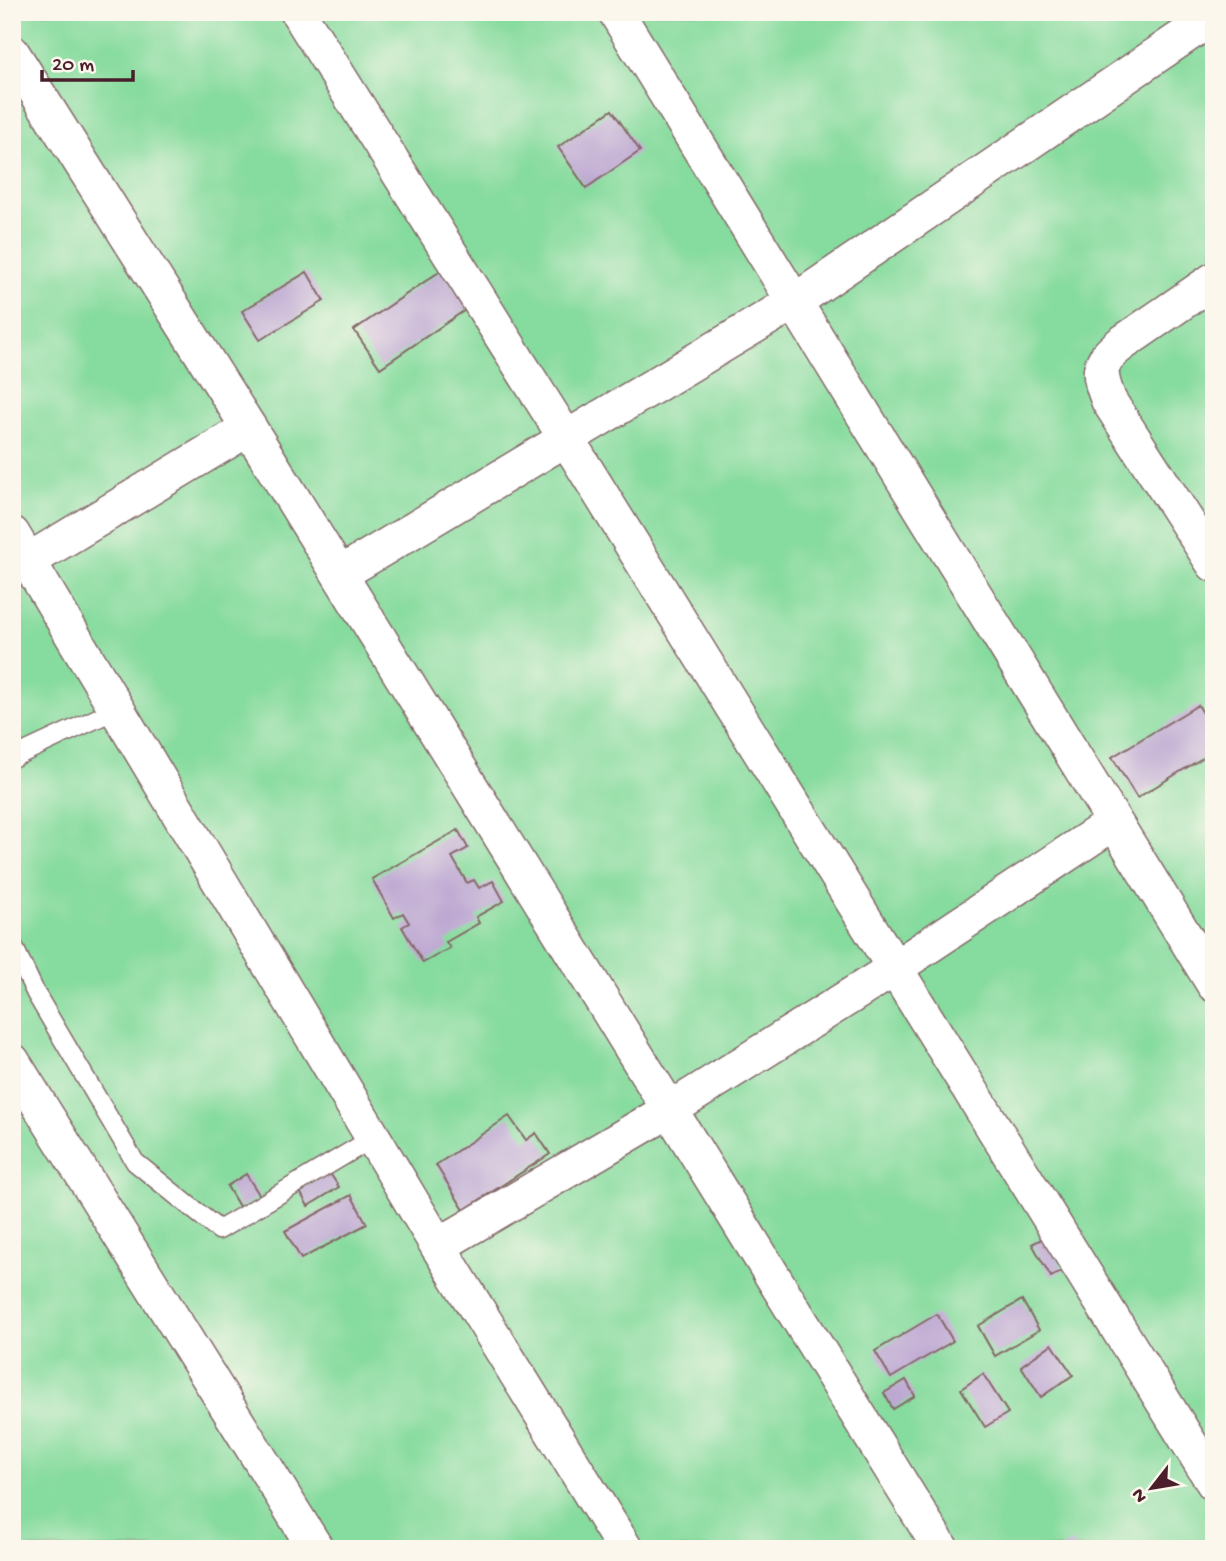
<svg xmlns="http://www.w3.org/2000/svg" width="1226" height="1561" viewBox="0 0 1226 1561" font-family="'Gochi Hand',sans-serif">
  <style>
    .green { fill: #86db9e; stroke: #687d64; stroke-width: 2 }
    .building { fill: #bda8d2 }
    .lines { fill: none; stroke-linecap: round; stroke-linejoin: round }
    .service-casing { stroke: #856768; stroke-width: 21 }
    .minor-casing { stroke: #856768; stroke-width: 38 }
    .service { stroke: #fff; stroke-width: 18 }
    .minor { stroke: #fff; stroke-width: 35 }
  </style>
  <rect width="100%" height="100%" fill="#fbf7ec"/>
  <filter id="ink" filterUnits="userSpaceOnUse"><feTurbulence type="fractalNoise" baseFrequency=".0143" numOctaves="2"/><feDisplacementMap in="SourceGraphic" scale="14" xChannelSelector="R" yChannelSelector="G"/><feConvolveMatrix kernelMatrix="1 2 1 2 8 2 1 2 1" color-interpolation-filters="sRGB"/></filter>
  <filter id="wash" filterUnits="userSpaceOnUse"><feTurbulence type="fractalNoise" baseFrequency=".00686" numOctaves="4" result="noise"/><feDisplacementMap in="SourceGraphic" scale="28" xChannelSelector="R" yChannelSelector="G"/><feGaussianBlur stdDeviation="1.57" result="paint"/><feColorMatrix in="noise" values="0 0 0 0 0 0 0 0 0 0 0 0 0 0 0 0 0 1.4 0 .05"/><feComposite in="paint" operator="in"/></filter>
  <g filter="url(#wash)">
    <rect width="100%" height="100%" fill="#f2edd8"/>
    <rect class="green" x="12" y="12" width="1202" height="1537"/>
    <g id="blocks">
      <g class="building">
        <path d="M612,110L640,151L586,188L558,147Z"/>
        <path d="M442,270L468,308L380,368L354,330Z"/>
        <path d="M307,272L324,301L260,340L242,311Z"/>
        <path d="M1198,705L1214,730V751L1137,798L1112,757Z"/>
        <path d="M458,830L468,848L452,857L467,883L474,880L479,888L493,881L504,901L476,917L479,923L446,942L450,948L423,963L402,927L409,923L403,913L394,918L372,879Z"/>
        <path d="M509,1116L526,1140L536,1133L550,1154L464,1210L436,1165Z"/>
        <path d="M329,1172L339,1187L308,1206L299,1190Z"/>
        <path d="M246,1174L260,1196L240,1208L227,1186Z"/>
        <path d="M351,1195L367,1224L301,1259L285,1231Z"/>
        <path d="M1045,1237L1064,1270L1051,1277L1032,1244Z"/>
        <path d="M1022,1300L1039,1330L995,1356L978,1326Z"/>
        <path d="M937,1314L953,1341L891,1378L875,1351Z"/>
        <path d="M1052,1344L1073,1375L1041,1397L1021,1366Z"/>
        <path d="M983,1374L1008,1413L985,1427L961,1389Z"/>
        <path d="M906,1380L915,1396L893,1409L884,1393Z"/>
        <path d="M1072,1542L1076,1549H1060Z"/>
      </g>
    </g>
  </g>
  <g filter="url(#ink)">
    <use href="#blocks" fill-opacity="0" stroke="#856768" stroke-width="2"/>
    <g class="lines">
      <g class="service-casing">
        <g id="service">
          <path d="M12,758L117,709"/>
          <path d="M12,943L36,994L135,1162L219,1230L373,1138"/>
        </g>
      </g>
      <g class="minor-casing">
        <g id="minor">
          <path d="M298,12L566,438L1214,1483"/>
          <path d="M616,12L1214,984"/>
          <path d="M12,53L249,428L941,1549"/>
          <path d="M1214,280L1121,344C1096,364 1098,373 1109,401L1214,564"/>
          <path d="M12,534L438,1246L625,1549"/>
          <path d="M28,561L249,428"/>
          <path d="M340,574L794,302L1214,16"/>
          <path d="M12,1061L316,1549"/>
          <path d="M438,1246L671,1109L895,968L1113,823"/>
        </g>
      </g>
      <use href="#service" class="service"/>
      <use href="#minor" class="minor"/>
    </g>
  </g>
  <rect width="1226" height="1561" fill="none" stroke="#fbf7ec" stroke-width="42"/>
  <g transform="translate(1152 1488) rotate(239)" stroke="#fbf7ec" stroke-width="5" paint-order="stroke">
  <path d="M0-5L12 26L0 18L-12 26Z" fill="#4a1f2b"/>
  <text y="-10" font-size="19" font-weight="bold" text-anchor="middle" fill="#4a1f2b">N</text>
  </g>
  <path d="M42 70v10h91v-10" fill="none" stroke="#4a1f2b" stroke-width="3.5"/>
  <text x="52" y="70" font-size="21" fill="#4a1f2b" stroke="#fbf7ec" stroke-width="5" paint-order="stroke">20 m</text>
</svg>
